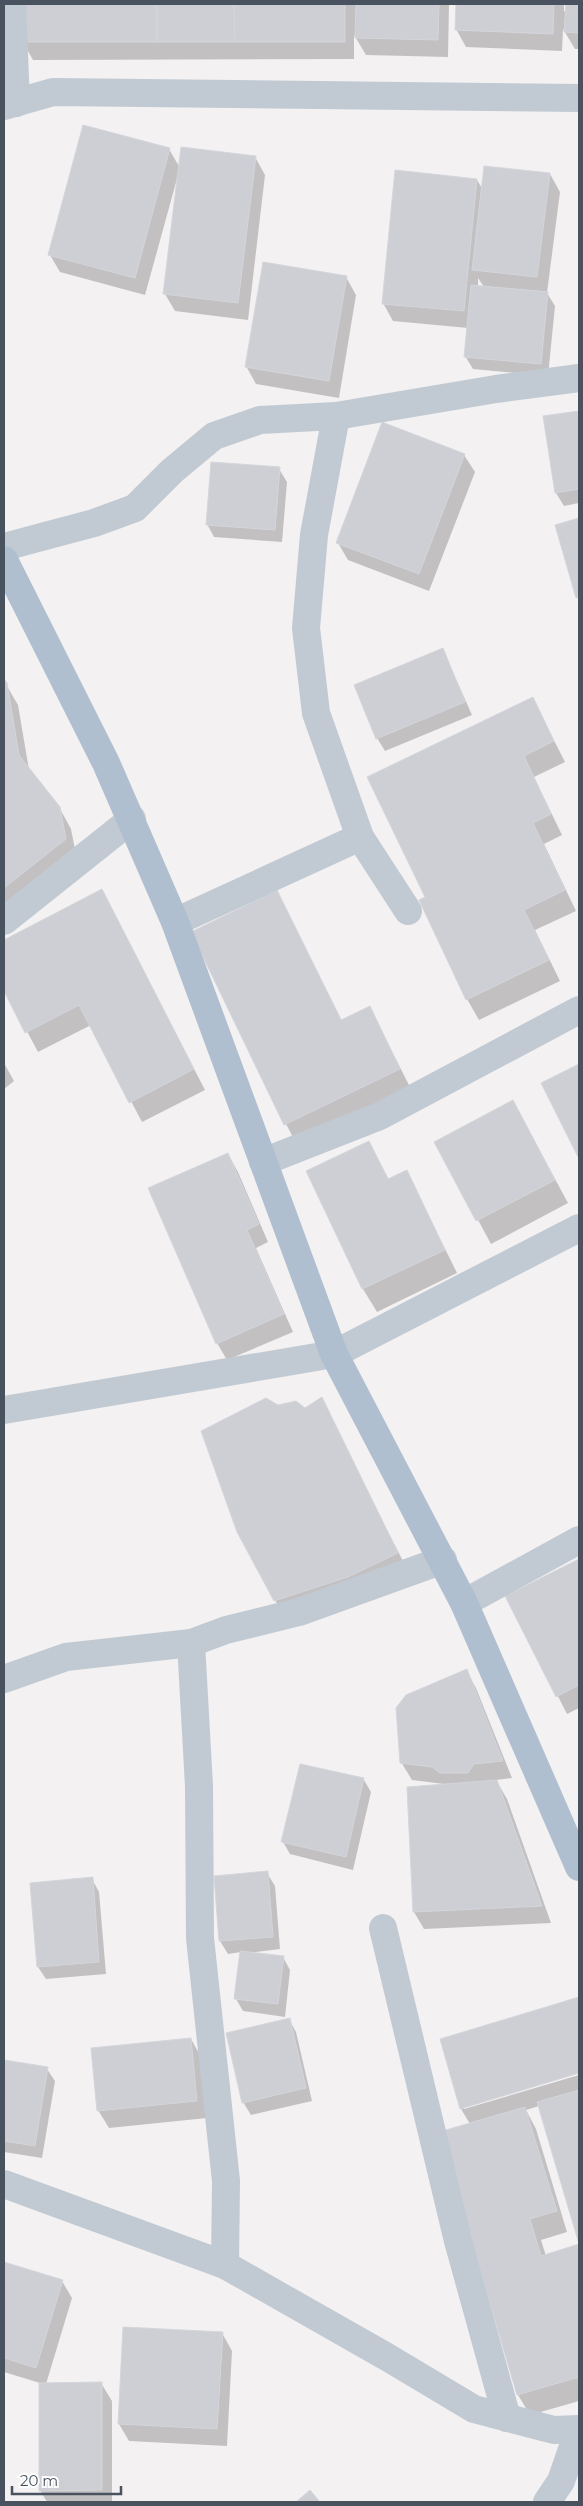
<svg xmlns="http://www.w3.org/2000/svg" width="583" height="2506" viewBox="0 0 583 2506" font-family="Montserrat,sans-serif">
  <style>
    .shadow { fill: #0003; fill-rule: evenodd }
    .building { fill: #cdcfd5; stroke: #d4d6dc }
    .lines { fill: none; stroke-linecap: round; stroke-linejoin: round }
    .minor { stroke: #c1cad3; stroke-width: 28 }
    .major { stroke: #b0bfd0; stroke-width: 28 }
  </style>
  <rect width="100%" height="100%" fill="#f3f1f1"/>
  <g class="shadow">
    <path d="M23,4H449L448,57L366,55L354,35V59L33,60L23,42Z"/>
    <path d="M457,4H564V11L566,12L567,4H579V49H575L563,29L562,51L466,47L456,29Z"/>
    <path d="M169,149L180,168L145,295L60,272L50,255Z"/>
    <path d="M255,157L265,175L248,320L175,311L165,294Z"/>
    <path d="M550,174L560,192L547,293L555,306L548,376L473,369L465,356L468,328L393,321L383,303L477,180L483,190ZM478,278L484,287H478Z"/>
    <path d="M346,277L356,295L339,398L256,384L246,366Z"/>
    <path d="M579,412V503L564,506L556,493L545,417Z"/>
    <path d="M464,455L475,472L429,591L348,560L338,543Z"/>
    <path d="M279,469L287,482L282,542L214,537L207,524Z"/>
    <path d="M579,519V602L556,526Z"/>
    <path d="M443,650L472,715L385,751L377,738Z"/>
    <path d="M4,681L18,705L29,770L59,807L71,829L77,860L4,917Z"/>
    <path d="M533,699L565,762L534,777L562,835L544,844L576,911L535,930L560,981L479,1020L467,999L426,898Z"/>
    <path d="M102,891L205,1090L142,1122L91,1025L38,1052L4,988V942Z"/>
    <path d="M277,891L342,1021L370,1008L411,1089L297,1145L286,1124Z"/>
    <path d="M4,1063L14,1081L4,1089Z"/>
    <path d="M579,1065V1157L543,1083Z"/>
    <path d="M513,1101L568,1203L491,1244L436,1142Z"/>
    <path d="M369,1143L389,1180L407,1172L457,1273L377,1312L363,1289L308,1172Z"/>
    <path d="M228,1154L238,1172L268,1242L256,1248L293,1332L227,1360L217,1343Z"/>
    <path d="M321,1399L409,1573L287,1621L275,1600L277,1406L304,1409Z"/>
    <path d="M579,1560V1708L567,1714L507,1597Z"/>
    <path d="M466,1670L476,1688L512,1778L496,1780L507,1799L551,1923L424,1929L414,1912L444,1784L412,1780L401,1762Z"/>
    <path d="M364,1780L371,1792L353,1870L290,1854L283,1842Z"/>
    <path d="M267,1873L275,1886L280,1949L249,1953L283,1957L290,1970L285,2017L243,2011L236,1999L241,1952L228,1954L220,1941Z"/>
    <path d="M92,1879L99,1892L106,1974L46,1979L38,1967Z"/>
    <path d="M579,1998V2072L464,2107V2109L579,2075V2241L539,2106L526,2110L536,2129L567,2232L541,2240L546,2256L579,2246V2401L530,2415L518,2395L440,2133L470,2124L461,2109L441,2040Z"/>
    <path d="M289,2019L296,2032L312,2101L251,2115L243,2102Z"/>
    <path d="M191,2039L201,2057L207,2118L109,2128L98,2110Z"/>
    <path d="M4,2061L47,2069L55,2081L42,2158L4,2152Z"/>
    <path d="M4,2264L62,2281L72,2298L46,2384L101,2383L112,2401V2502H47L40,2490V2383L4,2372Z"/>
    <path d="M222,2333L232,2351L227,2446L129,2441L119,2424Z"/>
  </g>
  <g class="building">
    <path d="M22,4H157V42H21Z"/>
    <path d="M157,4H234L235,42H157Z"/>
    <path d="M234,4H345V42H235Z"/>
    <path d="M356,4H439L438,40L355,38Z"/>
    <path d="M456,4H554L553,34L455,30Z"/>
    <path d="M566,4H579V33L564,32Z"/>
    <path d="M83,125L170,148L135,278L48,255Z"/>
    <path d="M181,147L256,156L238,303L163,294Z"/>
    <path d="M484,166L550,173L537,277L472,270Z"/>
    <path d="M395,170L477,179L464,311L382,304Z"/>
    <path d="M263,262L347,276L329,381L245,367Z"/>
    <path d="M471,285L548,292L541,364L464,357Z"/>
    <path d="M579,411V489L555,493L543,416Z"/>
    <path d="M382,422L465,454L419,574L336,543Z"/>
    <path d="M211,462L280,467L275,530L206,525Z"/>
    <path d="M579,518V597L576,598L555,525Z"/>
    <path d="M443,648L465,702L376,739L354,685Z"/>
    <path d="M4,679L7,683L19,755L60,807L66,839L4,888Z"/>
    <path d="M533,697L554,741L524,756L551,814L533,823L565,890L524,910L549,960L466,1000L419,900L425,897L367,777Z"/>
    <path d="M102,889L194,1069L129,1103L79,1005L25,1033L4,991V940Z"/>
    <path d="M277,890L341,1020L370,1006L400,1069L284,1125L191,932Z"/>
    <path d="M579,1064V1156L578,1157L541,1083Z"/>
    <path d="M513,1100L555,1180L476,1221L434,1142Z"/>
    <path d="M369,1141L388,1179L407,1170L445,1250L362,1289L306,1171Z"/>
    <path d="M228,1153L259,1224L247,1230L284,1314L216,1344L148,1188Z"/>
    <path d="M322,1397L398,1553L348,1577L274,1601L237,1532L201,1431L266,1398L278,1405L296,1401L305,1408Z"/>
    <path d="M579,1559V1685L556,1697L505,1596Z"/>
    <path d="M467,1669L503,1761L474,1764L468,1773H440L432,1767L400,1763L396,1708L406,1695Z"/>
    <path d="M300,1764L364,1778L346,1857L281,1842Z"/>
    <path d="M497,1780L542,1906L413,1912L407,1787Z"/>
    <path d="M268,1871L273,1937L219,1941L214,1876Z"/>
    <path d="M93,1877L99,1962L37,1967L30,1883Z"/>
    <path d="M240,1951L284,1956L278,2004L234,1999Z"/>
    <path d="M579,1997V2073L460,2109L440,2039Z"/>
    <path d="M290,2018L306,2088L242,2103L226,2033Z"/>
    <path d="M191,2038L197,2101L97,2111L91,2048Z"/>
    <path d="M4,2060L48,2067L35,2146L4,2141Z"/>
    <path d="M579,2090V2377L517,2395L439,2132L525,2107L557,2211L530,2219L541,2256L579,2244L537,2102Z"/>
    <path d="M4,2262L63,2280L36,2368L4,2358Z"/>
    <path d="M123,2327L223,2332L217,2429L118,2424Z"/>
    <path d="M102,2382V2490L39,2491V2383Z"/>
    <path d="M310,2490L320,2502H296Z"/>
  </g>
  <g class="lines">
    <g class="minor">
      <path d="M12,4L16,103"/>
      <path d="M4,106L53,92L579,98"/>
      <path d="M336,416L314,535L306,628L316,713L360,837L408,911"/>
      <path d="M4,547L94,523L135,508L172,471L214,436L260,420L336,416L496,389L579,378"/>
      <path d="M4,921L132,819"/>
      <path d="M175,922L360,837"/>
      <path d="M263,1162L380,1116L579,1010"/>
      <path d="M4,1410L334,1354L579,1228"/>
      <path d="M464,1603L579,1540"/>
      <path d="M191,1643L199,1786L200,1938L226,2181L225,2265"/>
      <path d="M4,1679L66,1657L191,1643L226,1630L299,1612L443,1560"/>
      <path d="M383,1928L458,2241L507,2418"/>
      <path d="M4,2184L225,2265L387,2357L474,2409L554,2430L579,2429"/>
      <path d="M547,2502L561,2481L579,2429"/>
    </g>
    <path class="major" d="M4,560L106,763L175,922L334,1354L464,1603L579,1867"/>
  </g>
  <rect width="583" height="2506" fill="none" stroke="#48535f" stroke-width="10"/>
  <path d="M12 2486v8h109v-8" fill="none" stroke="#48535f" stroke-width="2.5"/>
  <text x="20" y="2486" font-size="15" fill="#48535f" stroke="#ffffff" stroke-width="4" paint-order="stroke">20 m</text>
</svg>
